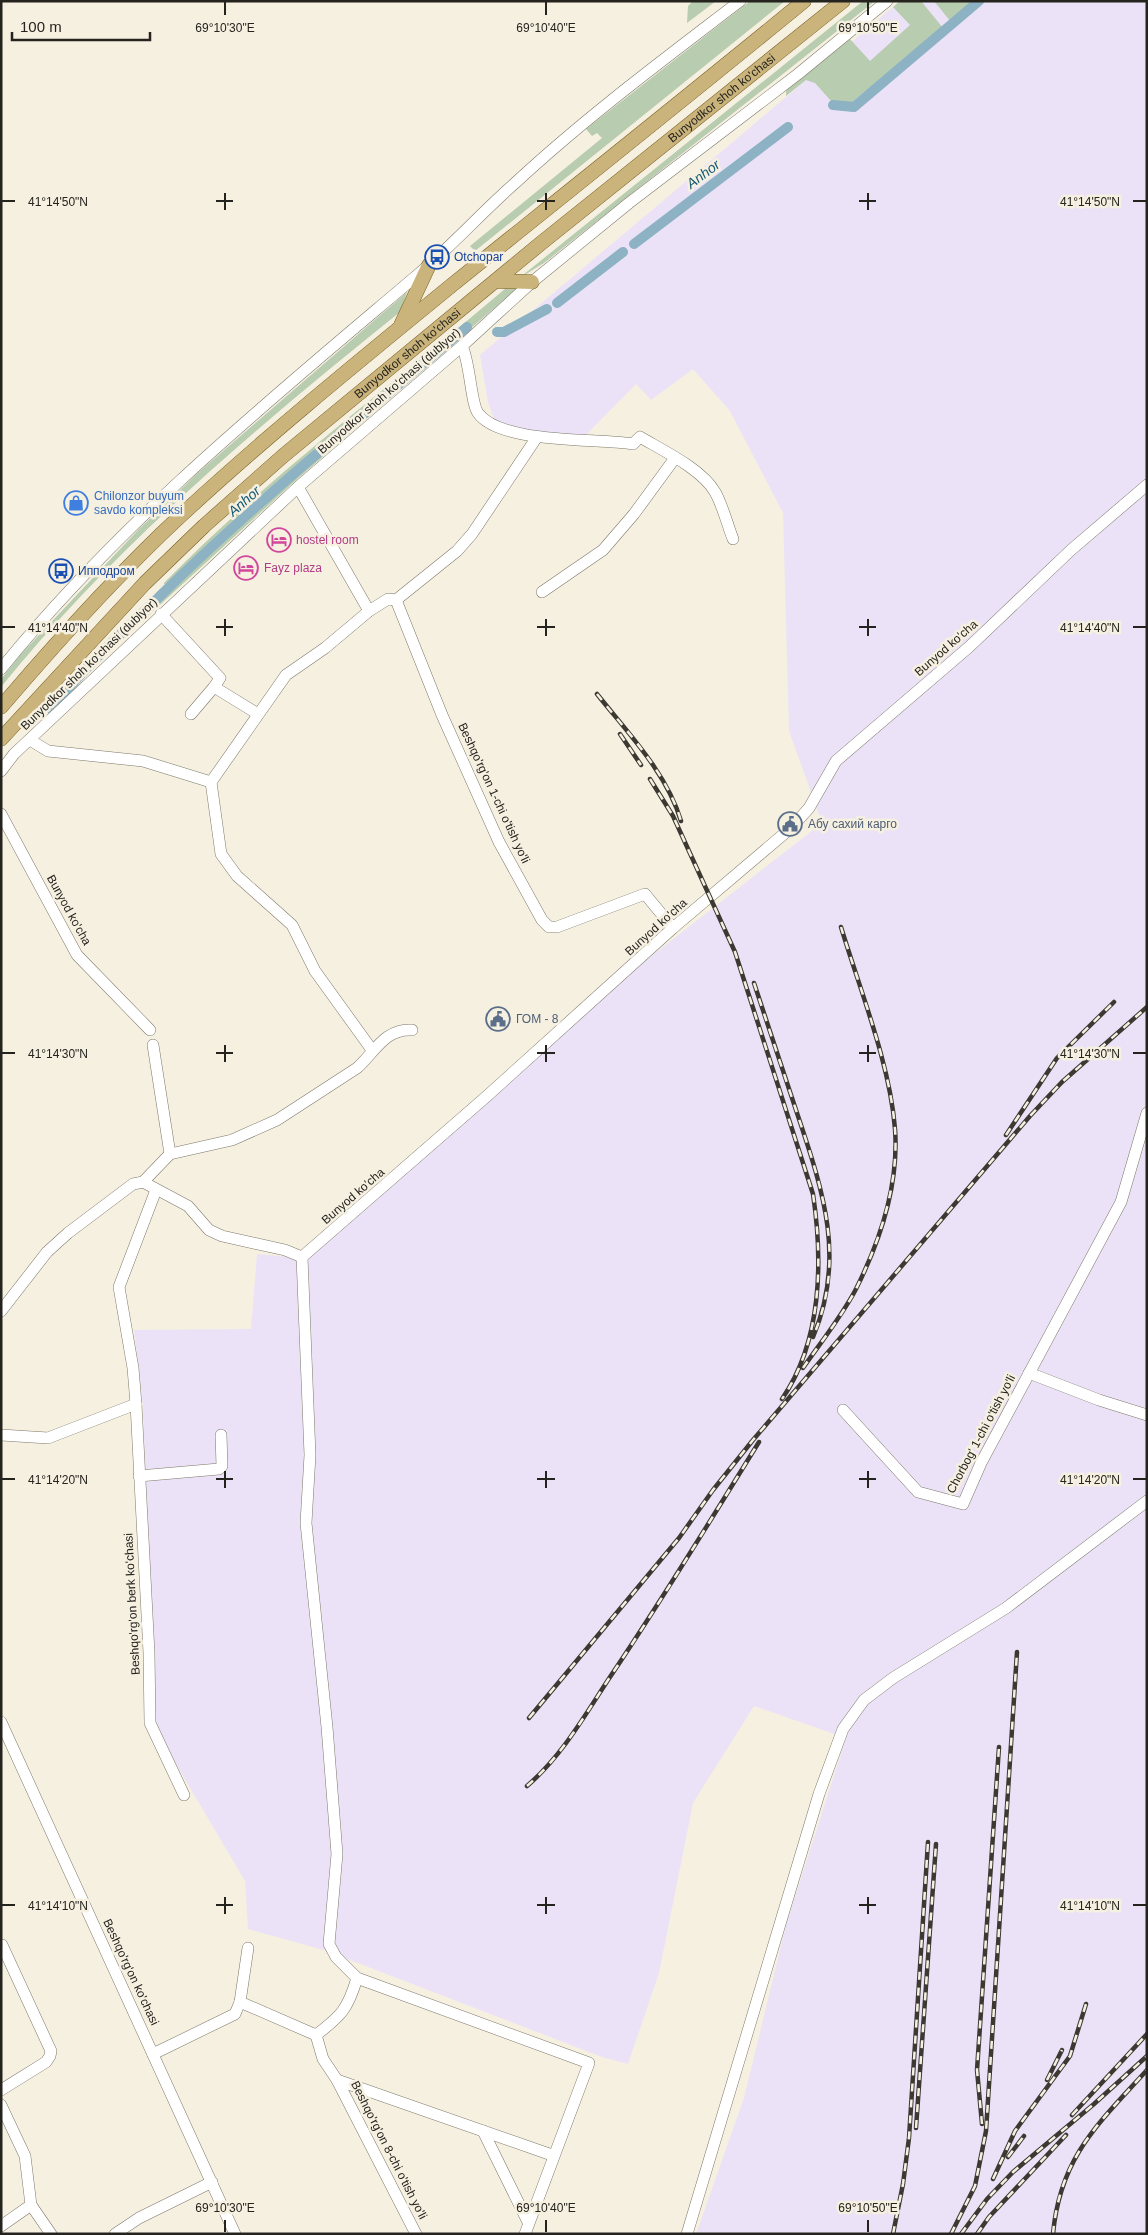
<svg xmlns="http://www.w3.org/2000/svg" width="1148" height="2235" viewBox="0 0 1148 2235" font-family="Helvetica,sans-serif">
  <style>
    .industrial { fill: #ebe2f7 }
    .green { fill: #b8ccaf }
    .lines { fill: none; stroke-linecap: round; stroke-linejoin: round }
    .canal { stroke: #8db2c4; stroke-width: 10 }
    .minor-casing { stroke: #7d786a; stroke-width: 12 }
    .major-casing { stroke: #7a6122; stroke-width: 15 }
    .minor { stroke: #fff; stroke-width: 11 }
    .major { stroke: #cab47c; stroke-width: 14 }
    .rail-casing { stroke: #3c3933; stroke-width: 4.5 }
    .rail { stroke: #f6f0e1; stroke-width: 2.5; stroke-dasharray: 8; stroke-linecap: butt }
    .ticks { fill: none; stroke: #25231e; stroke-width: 2 }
    .labels { text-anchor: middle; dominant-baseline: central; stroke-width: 5; stroke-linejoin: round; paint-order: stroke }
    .street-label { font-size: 12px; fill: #25231e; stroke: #f6f0e1 }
    .transit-label { font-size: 12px; fill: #164399; stroke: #f6f0e1; text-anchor: start }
    .shop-label { font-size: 12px; fill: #366cbe; stroke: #f6f0e1; text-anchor: start }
    .hotel-label { font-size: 12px; fill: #b23c85; stroke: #f6f0e1; text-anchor: start }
    .service-label { font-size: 12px; fill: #4e5e75; stroke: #f6f0e1; text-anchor: start }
    .water-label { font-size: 14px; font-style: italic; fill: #135873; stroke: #f6f0e1 }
    .ticks-label { font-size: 12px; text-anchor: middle; fill: #25231e; stroke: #f6f0e1; stroke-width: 5; stroke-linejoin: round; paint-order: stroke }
  </style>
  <rect width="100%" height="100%" fill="#f6f0e1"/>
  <path class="industrial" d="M900,1H1147V2234H696L744,2098L786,1925L846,1738L754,1706L693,1803L659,1973L628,2064L602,2057L324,1950L248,1929L245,1881L153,1725L143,1407L134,1330L251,1329L257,1254L302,1258L627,975L822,823L789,731L783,513L730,411L693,369L651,400L636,384L585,436L538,435L496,425L488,402L480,355Z"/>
  <g class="green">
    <path d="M693,1H716L687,23L688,6Z"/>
    <path d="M750,1H785L475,251L470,246L602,138L597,133L592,136L586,129Z"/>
    <path d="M863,1H875L544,263L518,279Z"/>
    <path d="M900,1H921L943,28L852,102H832L815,83L806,80L786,96V90L850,39L870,61L910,25L893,7Z"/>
    <path d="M934,1H975L951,22Z"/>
    <path d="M506,288L516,289L295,481L127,635L60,701L88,668L167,590L164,583C270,475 391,386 506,288Z"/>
    <path d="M407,292L400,312C257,427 117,544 1,687V679L22,653L139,529L200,471Z"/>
  </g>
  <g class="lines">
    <g class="canal">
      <path d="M833,105L854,107L979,1"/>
      <path d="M634,244L788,127"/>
      <path d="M557,303L623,252"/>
      <path d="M497,332H504L547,309"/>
      <path d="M51,709C84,668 121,633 159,597C256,502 363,415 467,327"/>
    </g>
    <g class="minor-casing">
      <g id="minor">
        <path d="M462,346C470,362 471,404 478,413C500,444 596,438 633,444L640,437C662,450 702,469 715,492C723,506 727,524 733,539"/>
        <path d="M298,487L369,611"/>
        <path d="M542,592L603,550L634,514L675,458"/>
        <path d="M396,600L442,715L499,842L542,920L549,927H557L645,894L673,928"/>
        <path d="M161,614L220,678L214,687L258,714"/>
        <path d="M1,669C121,521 271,399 415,277C450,248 480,214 514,184C585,118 663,60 740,1"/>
        <path d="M191,714L214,687"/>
        <path d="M30,740L48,751L143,761L211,782"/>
        <path d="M1,771L14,754L298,487L462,346L532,282L629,203L798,74L887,1"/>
        <path d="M1,814L77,955L150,1030"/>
        <path d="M372,1050L315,971L292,925L237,876L221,854L211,782L286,675L325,648L369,611L388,599L396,600L457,551L472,534L537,437"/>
        <path d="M170,1154L232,1140L277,1120L357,1068C374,1053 385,1028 412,1030"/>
        <path d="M143,1182L188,1206L209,1230L222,1236L285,1250L302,1257L487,1096L673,928L791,828L809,808L836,761L969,647L1071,550L1147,485"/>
        <path d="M156,1190L119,1287L133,1368L136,1404L149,1653L150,1723L184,1795"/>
        <path d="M302,1257L310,1455L306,1523L327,1727L337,1854L329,1944L336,1957L357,1978L589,2063L525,2234"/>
        <path d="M1,1311L47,1252L68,1233L133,1184L143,1182L170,1154L153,1045"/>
        <path d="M1029,1373L1099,1400L1147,1415"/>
        <path d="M843,1410L918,1492L963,1504L981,1463L1121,1202L1147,1113"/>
        <path d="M1,1435L48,1438L136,1404"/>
        <path d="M139,1476L219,1469L222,1466L221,1435"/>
        <path d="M1,1722L235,2234"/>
        <path d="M240,2002L316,2035"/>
        <path d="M316,2035L323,2059L337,2080L416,2234"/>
        <path d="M316,2035C341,2016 348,2009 357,1978"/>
        <path d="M153,2054L235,2014L240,2002L248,1948"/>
        <path d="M337,2080L552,2155"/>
        <path d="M1,2090L46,2062L50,2056L51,2051L2,1945"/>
        <path d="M1,2105L25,2156L31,2205L51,2234"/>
        <path d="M483,2131L528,2222"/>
        <path d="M1,2226L31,2205"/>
        <path d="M115,2234L139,2218L212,2182"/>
        <path d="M687,2234L819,1794L843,1729L864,1700L893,1678L1006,1608L1147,1501"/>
      </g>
    </g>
    <g class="major-casing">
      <g id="major">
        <path d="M496,281L532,282"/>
        <path d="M401,325L429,265"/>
        <path d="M1,707C60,638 122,569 189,508C274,430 363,358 452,285C569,191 687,97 804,1"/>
        <path id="s1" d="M1,739L145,583L204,526L283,456L540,244L843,1"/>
      </g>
    </g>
    <use href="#minor" class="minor"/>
    <use href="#major" class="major"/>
    <g class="rail-casing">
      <g id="rail">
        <path d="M597,694C627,732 667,773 681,821"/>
        <path d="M620,734L641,765"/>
        <path d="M650,779L673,816L735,952L813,1194C823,1261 822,1341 782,1399"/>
        <path d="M754,983C768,1026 782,1068 796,1110C822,1188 847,1257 813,1337"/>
        <path d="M1006,1135L1057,1058L1114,1002"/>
        <path d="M803,1368C821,1342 842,1316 856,1289C880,1241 899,1183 895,1129C890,1064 860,990 841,927"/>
        <path d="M529,1718L679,1538L713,1490L753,1440L1030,1116L1062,1082L1147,1007"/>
        <path d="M527,1786C562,1756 585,1715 610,1677C662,1600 710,1521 759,1442"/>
        <path d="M1047,2080L1062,2050"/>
        <path d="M1072,2115L1147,2034"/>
        <path d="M982,2124L977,2070L999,1747"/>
        <path d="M916,2128L936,1844"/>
        <path d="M1008,2157L1024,2136"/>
        <path d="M993,2179L1015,2131L1070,2056L1086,2004"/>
        <path d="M893,2234L903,2184L909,2138L928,1842"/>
        <path d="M951,2234L975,2186L986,2131L1017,1652"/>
        <path d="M961,2234L987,2199L1013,2172L1094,2104L1147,2056"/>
        <path d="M977,2234L989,2217L1066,2135"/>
        <path d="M1053,2234C1060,2157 1098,2124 1147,2070"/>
      </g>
    </g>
    <use href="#rail" class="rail"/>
  </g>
  <path class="ticks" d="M225,2V15M546,2V15M868,2V15M225,193V210M546,193V210M868,193V210M2,201H15M216,201H233M537,201H555M859,201H876M1133,201H1146M225,619V636M546,619V636M868,619V636M2,627H15M216,627H233M537,627H555M859,627H876M1133,627H1146M225,1045V1062M546,1045V1062M868,1045V1062M2,1053H15M216,1053H233M537,1053H555M859,1053H876M1133,1053H1146M225,1471V1488M546,1471V1488M868,1471V1488M2,1479H15M216,1479H233M537,1479H555M859,1479H876M1133,1479H1146M225,1897V1914M546,1897V1914M868,1897V1914M2,1905H15M216,1905H233M537,1905H555M859,1905H876M1133,1905H1146M225,2220V2232M546,2220V2232M868,2220V2232"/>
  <defs>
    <g id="bus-ring" transform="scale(1.25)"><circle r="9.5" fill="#f6f0e1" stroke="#1a4fb4" stroke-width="1.5"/><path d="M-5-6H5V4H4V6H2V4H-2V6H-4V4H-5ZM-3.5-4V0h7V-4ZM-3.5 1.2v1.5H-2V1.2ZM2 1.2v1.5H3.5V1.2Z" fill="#1a4fb4"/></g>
    <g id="shop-ring" transform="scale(1.25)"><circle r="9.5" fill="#f6f0e1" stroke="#3f7fe0" stroke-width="1.5"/><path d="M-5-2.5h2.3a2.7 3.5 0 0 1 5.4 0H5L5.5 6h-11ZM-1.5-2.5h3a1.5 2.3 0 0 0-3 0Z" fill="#3f7fe0"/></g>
    <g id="hotel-ring" transform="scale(1.25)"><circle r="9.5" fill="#f6f0e1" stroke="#d1479c" stroke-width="1.5"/><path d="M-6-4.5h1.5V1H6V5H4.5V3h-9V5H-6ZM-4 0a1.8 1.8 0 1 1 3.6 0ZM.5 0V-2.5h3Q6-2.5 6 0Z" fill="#d1479c"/></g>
    <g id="civic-ring" transform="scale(1.25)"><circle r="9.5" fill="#f6f0e1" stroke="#5c6f8a" stroke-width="1.5"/><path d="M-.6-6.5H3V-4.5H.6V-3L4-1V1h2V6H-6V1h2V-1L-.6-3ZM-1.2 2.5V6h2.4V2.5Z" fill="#5c6f8a"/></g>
  </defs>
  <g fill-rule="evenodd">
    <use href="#bus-ring" x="437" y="257"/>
    <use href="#shop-ring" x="76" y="503"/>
    <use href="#hotel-ring" x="279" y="540"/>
    <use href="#hotel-ring" x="246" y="568"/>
    <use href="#bus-ring" x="61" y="571"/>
    <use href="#civic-ring" x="790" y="824"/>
    <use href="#civic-ring" x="498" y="1019"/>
  </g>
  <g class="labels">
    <g class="street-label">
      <text stroke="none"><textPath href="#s1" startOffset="966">Bunyodkor shoh ko'chasi</textPath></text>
      <text stroke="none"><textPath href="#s1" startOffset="561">Bunyodkor shoh ko'chasi</textPath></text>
      <text transform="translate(389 391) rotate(-41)">Bunyodkor shoh koʻchasi (dublyor)</text>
      <text transform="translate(946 648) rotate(-41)">Bunyod ko'cha</text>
      <text transform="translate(89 664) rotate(-44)">Bunyodkor shoh koʻchasi (dublyor)</text>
      <text transform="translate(494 793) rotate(65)">Beshqo'rg'on 1-chi o'tish yo'li</text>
      <text transform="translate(69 910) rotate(61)">Bunyod ko'cha</text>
      <text transform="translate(656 927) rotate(-42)">Bunyod ko'cha</text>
      <text transform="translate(353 1196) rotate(-41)">Bunyod ko'cha</text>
      <text transform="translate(981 1434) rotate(-62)">Chorbog' 1-chi o'tish yo'li</text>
      <text transform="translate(132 1604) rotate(-93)">Beshqo'rg'on berk ko'chasi</text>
      <text transform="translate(131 1972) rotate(65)">Beshqo'rg'on ko'chasi</text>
      <text transform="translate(389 2150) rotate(63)">Beshqo'rg'on 8-chi o'tish yo'li</text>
    </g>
    <g class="transit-label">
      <text x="454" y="257">Otchopar</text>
      <text x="78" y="571">Ипподром</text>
    </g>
    <g class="shop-label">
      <text x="94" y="496">Chilonzor buyum<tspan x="94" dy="14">savdo kompleksi</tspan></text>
    </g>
    <g class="hotel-label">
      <text x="296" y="540">hostel room</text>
      <text x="264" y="568">Fayz plaza</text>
    </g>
    <g class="service-label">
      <text x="808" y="824">Абу сахий карго</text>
      <text x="516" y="1019">ГОМ - 8</text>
    </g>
    <g class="water-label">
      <text transform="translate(703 174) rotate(-37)">Anhor</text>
      <text transform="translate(244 501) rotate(-41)">Anhor</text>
    </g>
  </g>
  <g class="ticks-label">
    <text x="225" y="32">69°10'30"E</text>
    <text x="546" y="32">69°10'40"E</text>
    <text x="868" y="32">69°10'50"E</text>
    <text x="58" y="206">41°14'50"N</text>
    <text x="1090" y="206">41°14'50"N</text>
    <text x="58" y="632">41°14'40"N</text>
    <text x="1090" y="632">41°14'40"N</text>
    <text x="58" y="1058">41°14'30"N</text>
    <text x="1090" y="1058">41°14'30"N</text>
    <text x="58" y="1484">41°14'20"N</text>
    <text x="1090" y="1484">41°14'20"N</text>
    <text x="58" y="1910">41°14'10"N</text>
    <text x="1090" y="1910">41°14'10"N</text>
    <text x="225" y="2212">69°10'30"E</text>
    <text x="546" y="2212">69°10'40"E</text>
    <text x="868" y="2212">69°10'50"E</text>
  </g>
  <rect width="1148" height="2235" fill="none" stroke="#25231e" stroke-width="5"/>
  <path d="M12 32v8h138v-8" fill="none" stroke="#25231e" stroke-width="2.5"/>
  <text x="20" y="32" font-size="15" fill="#25231e" stroke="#f6f0e1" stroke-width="4" paint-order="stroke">100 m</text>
</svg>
